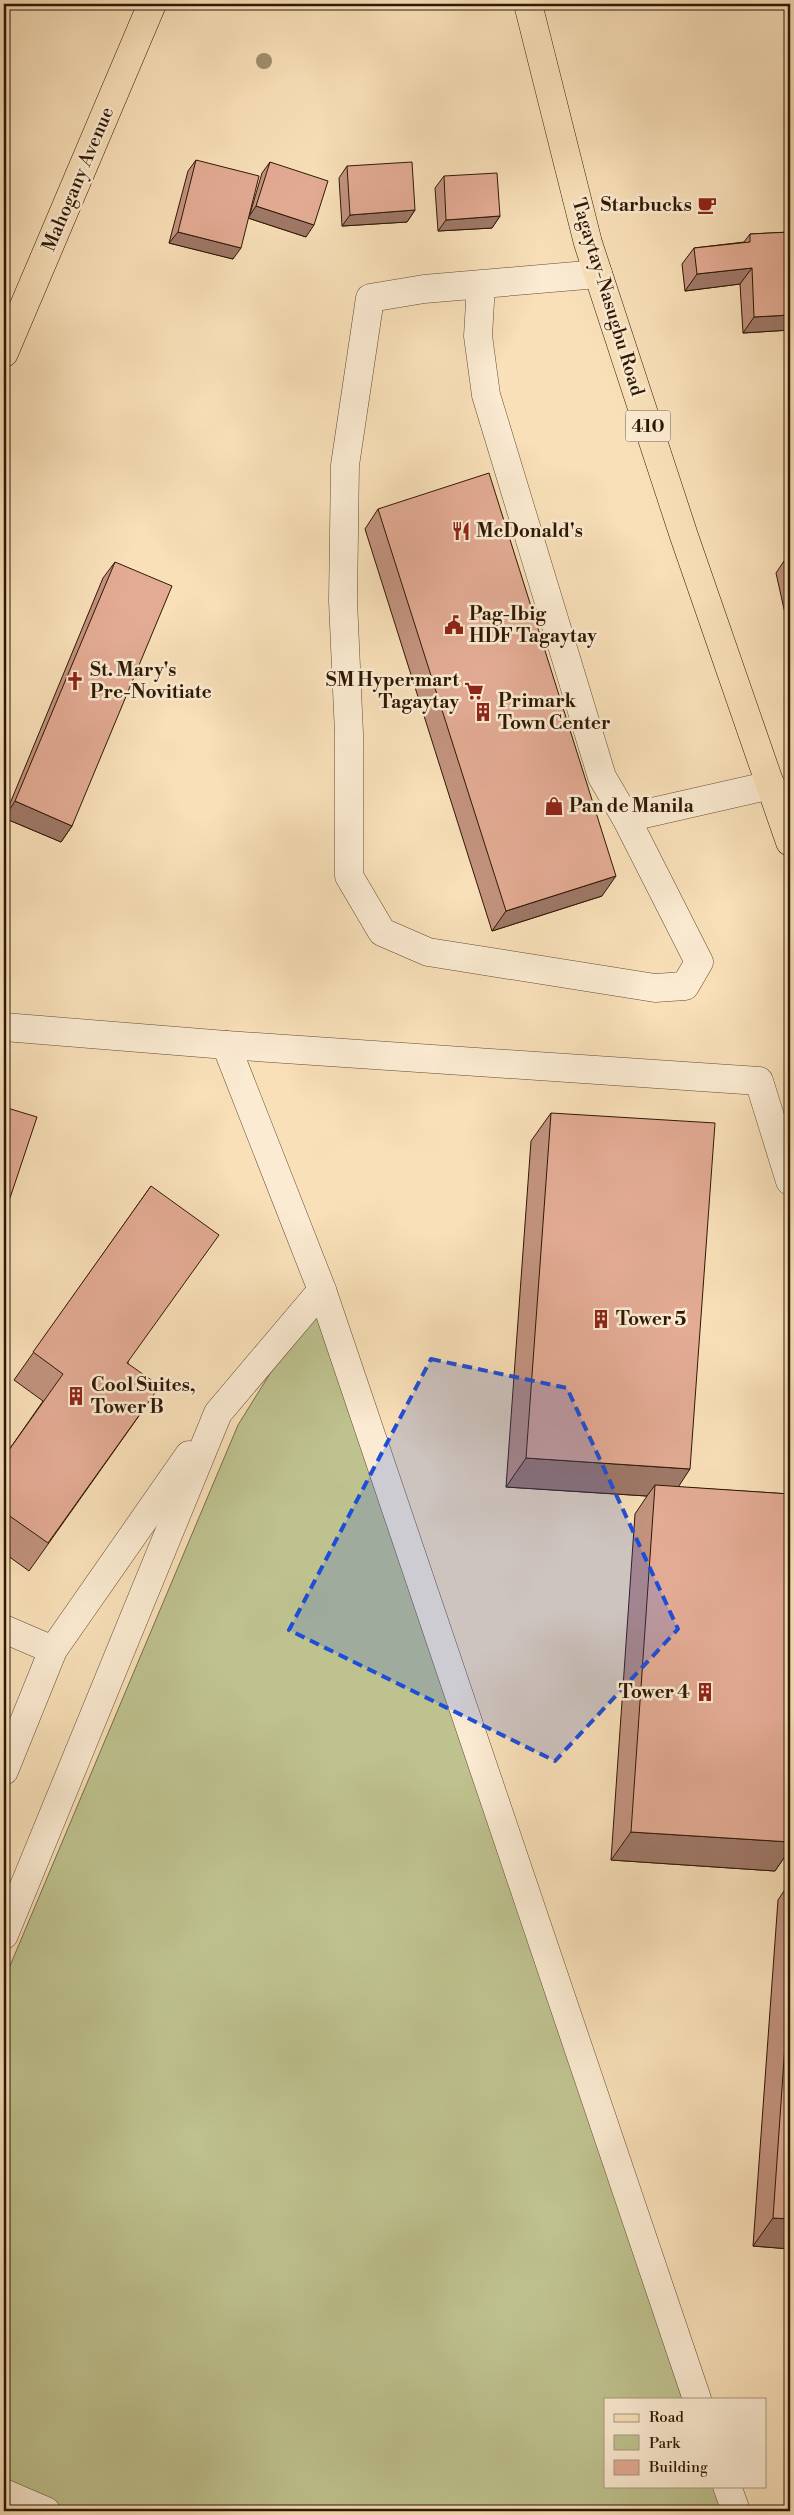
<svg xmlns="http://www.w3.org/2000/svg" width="794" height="2515" viewBox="0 0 794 2515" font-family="'Libre Bodoni',serif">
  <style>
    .green { fill: #bec28f; stroke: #766d4a }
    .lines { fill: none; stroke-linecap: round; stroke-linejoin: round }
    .minor-casing { stroke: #614a31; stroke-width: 29 }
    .major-casing { stroke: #2e1804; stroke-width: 29 }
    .minor { stroke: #fbebd2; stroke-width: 28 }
    .major { stroke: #f9e0b9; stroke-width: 28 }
    .tree { fill: #a18e6d }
    .wall { fill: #c3937f; stroke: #2e1804 }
    .shaded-wall { fill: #9f7868; stroke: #2e1804 }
    .building { fill: #e3ab94; stroke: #2e1804 }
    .marked { fill: #1d4ed8; fill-opacity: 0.2; stroke: #1d4ed8; stroke-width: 4; stroke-dasharray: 10 6; stroke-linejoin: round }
    .labels { text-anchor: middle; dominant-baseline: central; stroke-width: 5; stroke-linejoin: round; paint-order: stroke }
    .shield { fill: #fbebd2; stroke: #6c5742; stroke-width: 1 }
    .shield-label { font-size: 18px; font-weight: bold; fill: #2e1804 }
    .street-label { font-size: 19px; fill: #2e1804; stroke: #fbebd2 }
    .poi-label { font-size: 19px; font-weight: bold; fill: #2e1804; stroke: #fbebd2; text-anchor: start }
  </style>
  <rect width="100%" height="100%" fill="#f9e0b9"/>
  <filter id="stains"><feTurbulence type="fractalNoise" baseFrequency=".004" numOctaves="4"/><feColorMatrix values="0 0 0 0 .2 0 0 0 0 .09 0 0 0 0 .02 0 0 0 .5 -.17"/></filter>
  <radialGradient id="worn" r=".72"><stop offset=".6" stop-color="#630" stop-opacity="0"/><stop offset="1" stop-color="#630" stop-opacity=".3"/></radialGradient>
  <path class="green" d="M322,1290L697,2399H605V2486H727L736,2511H4V1980L238,1425Z"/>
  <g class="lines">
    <g class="minor-casing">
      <g id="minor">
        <path d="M481,285L478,336L486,395L602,777L626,818L699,962L685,986L655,988L428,952L382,932L349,876V734L343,601L345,465L370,298L424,289L598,274"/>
        <path d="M626,818L771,785"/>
        <path d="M4,1027L226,1045L759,1081L790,1181"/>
        <path d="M226,1045L322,1290L697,2399"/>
        <path d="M4,1629L53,1650"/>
        <path d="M4,1771L53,1650L189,1455"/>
        <path d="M4,1935L218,1413L322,1290"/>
        <path d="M727,2486L736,2511"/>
        <path d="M4,2493L46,2511"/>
      </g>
    </g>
    <g class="major-casing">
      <g id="major">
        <path d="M528,4L588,243L684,536L790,842"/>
        <path d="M4,353L152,4"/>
      </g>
    </g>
    <use href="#minor" class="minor"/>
    <use href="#major" class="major"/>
  </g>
  <circle class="tree" cx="264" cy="61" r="8"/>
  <g class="wall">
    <path d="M196,160L250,214L262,173L270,162L306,237L248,218L233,259L169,243L188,171Z"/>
    <path d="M347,166L415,210L407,222L342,226L339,178Z"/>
    <path d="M444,176L500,216L492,228L438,231L435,188Z"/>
    <path d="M790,232V330L743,333L740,284L685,291L682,264L694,248L744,242L750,234Z"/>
    <path d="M378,509L602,896L492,931L365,529Z"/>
    <path d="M790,560V626L788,627L776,573L784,561Z"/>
    <path d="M115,562L72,826L61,842L4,818L103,578Z"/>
    <path d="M551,1113L678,1487L790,1494V1849L775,1871L611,1860L635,1514L647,1496L506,1487L531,1141Z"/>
    <path d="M151,1186L128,1363L141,1413L29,1571L4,1553V1457L43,1401L14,1380Z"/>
    <path d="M790,1882V2249L753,2246L778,1900Z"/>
  </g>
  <g class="shaded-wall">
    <path d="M256,206L314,225L306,237L248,218Z"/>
    <path d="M415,210L407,222L342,226L350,215Z"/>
    <path d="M500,216L492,228L438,231L446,220Z"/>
    <path d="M178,232L241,248L233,259L169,243Z"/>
    <path d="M752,268L740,284L685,291L697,274Z"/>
    <path d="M790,315V330L743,333L754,317Z"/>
    <path d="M15,801L72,826L61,842L4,818Z"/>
    <path d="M616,876L602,896L492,931L506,911Z"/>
    <path d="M526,1458L690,1469L671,1498L655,1485L647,1496L506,1487Z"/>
    <path d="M631,1832L790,1842V1849L775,1871L611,1860Z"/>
    <path d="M773,2218L790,2219V2249L753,2246Z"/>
  </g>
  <g class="building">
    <path d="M196,160L259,176L241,248L178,232Z"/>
    <path d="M270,162L328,181L314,225L256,206Z"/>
    <path d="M412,162L415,210L350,215L347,166Z"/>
    <path d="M497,173L500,216L446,220L444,176Z"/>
    <path d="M790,232V315L754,317L752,268L697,274L694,248L750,242V234Z"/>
    <path d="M489,473L616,876L506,911L378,509Z"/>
    <path d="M790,560V588L784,561Z"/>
    <path d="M115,562L172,586L72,826L15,801Z"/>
    <path d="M4,1107L37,1117L4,1216Z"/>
    <path d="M551,1113L715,1123L690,1469L526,1458Z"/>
    <path d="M151,1186L219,1235L127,1363L160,1386L48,1543L4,1512V1457L63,1374L33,1352Z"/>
    <path d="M655,1485L790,1494V1842L631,1832Z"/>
    <path d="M790,1973V2219L773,2218Z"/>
  </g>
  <path class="marked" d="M431,1359L567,1388L678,1629L555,1761L289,1630Z"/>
  <defs>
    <g id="cafe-bare" transform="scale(1.5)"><path d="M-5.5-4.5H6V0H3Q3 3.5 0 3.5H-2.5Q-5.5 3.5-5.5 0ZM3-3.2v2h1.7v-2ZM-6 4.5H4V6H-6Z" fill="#8f2418" stroke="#fbebd2" stroke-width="2.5" paint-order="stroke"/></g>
    <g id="restaurant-bare" transform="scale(1.5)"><path d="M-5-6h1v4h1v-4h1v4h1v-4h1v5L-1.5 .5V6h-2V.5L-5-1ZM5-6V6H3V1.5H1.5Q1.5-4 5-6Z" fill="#8f2418" stroke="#fbebd2" stroke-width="2.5" paint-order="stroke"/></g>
    <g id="civic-bare" transform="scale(1.5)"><path d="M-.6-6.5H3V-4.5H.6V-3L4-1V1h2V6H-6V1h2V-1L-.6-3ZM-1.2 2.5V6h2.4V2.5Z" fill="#8f2418" stroke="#fbebd2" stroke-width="2.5" paint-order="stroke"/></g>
    <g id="church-bare" transform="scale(1.5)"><path d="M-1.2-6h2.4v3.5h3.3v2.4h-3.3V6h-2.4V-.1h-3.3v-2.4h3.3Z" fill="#8f2418" stroke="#fbebd2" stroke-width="2.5" paint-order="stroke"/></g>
    <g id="supermarket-bare" transform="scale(1.5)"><path d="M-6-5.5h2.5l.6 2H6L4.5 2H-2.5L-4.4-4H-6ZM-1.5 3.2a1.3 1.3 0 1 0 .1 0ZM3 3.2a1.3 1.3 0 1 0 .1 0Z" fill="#8f2418" stroke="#fbebd2" stroke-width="2.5" paint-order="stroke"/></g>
    <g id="building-bare" transform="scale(1.5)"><path d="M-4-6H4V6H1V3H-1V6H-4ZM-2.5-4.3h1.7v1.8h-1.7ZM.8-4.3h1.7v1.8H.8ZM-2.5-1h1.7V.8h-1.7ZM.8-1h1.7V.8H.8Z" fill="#8f2418" stroke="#fbebd2" stroke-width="2.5" paint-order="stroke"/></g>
    <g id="shop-bare" transform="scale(1.5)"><path d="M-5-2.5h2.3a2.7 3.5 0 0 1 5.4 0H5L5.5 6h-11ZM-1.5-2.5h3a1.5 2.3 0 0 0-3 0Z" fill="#8f2418" stroke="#fbebd2" stroke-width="2.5" paint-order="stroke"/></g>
  </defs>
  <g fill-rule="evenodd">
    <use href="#cafe-bare" x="707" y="205"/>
    <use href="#restaurant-bare" x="461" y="531"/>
    <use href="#civic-bare" x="454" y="625"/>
    <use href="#church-bare" x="75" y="681"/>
    <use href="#supermarket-bare" x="474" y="691"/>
    <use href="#building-bare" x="483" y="712"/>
    <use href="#shop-bare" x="554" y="806"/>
    <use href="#building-bare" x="601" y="1319"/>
    <use href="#building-bare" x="76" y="1396"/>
    <use href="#building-bare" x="705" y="1692"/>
  </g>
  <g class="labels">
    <rect class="shield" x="625.5" y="410.5" width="45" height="31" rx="4"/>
    <g class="shield-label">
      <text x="648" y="426">410</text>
    </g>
    <g class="street-label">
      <text transform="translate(78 179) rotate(-67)">Mahogany Avenue</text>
      <text transform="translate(608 297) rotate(73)">Tagaytay-Nasugbu Road</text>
    </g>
    <g class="poi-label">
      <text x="692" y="205" text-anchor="end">Starbucks</text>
      <text x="476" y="531">McDonald's</text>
      <text x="469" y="614">Pag-Ibig<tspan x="469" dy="22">HDF Tagaytay</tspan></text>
      <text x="90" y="670">St. Mary's<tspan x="90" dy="22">Pre-Novitiate</tspan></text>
      <text x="459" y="680" text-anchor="end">SM Hypermart<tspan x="459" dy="22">Tagaytay</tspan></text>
      <text x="498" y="701">Primark<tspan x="498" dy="22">Town Center</tspan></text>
      <text x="569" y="806">Pan de Manila</text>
      <text x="616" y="1319">Tower 5</text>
      <text x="91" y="1385">Cool Suites,<tspan x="91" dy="22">Tower B</tspan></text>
      <text x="690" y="1692" text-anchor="end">Tower 4</text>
    </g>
  </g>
  <rect width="794" height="2515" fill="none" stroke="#f9e0b9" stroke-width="20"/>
  <rect x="5" y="5" width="784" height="2505" fill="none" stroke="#2e1804" stroke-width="2.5"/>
  <rect x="10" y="10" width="774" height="2495" fill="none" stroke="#2e1804"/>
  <rect x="604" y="2398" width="162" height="90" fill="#fbebd2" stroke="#a99780"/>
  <rect x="614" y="2414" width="25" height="8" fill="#f9e0b9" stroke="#a99780"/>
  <text x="649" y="2422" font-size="15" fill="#2e1804">Road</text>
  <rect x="614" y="2435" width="25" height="15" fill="#bec28f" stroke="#a99780"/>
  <text x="649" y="2448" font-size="15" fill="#2e1804">Park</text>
  <rect x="614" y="2460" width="25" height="15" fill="#e3ab94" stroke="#a99780"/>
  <text x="649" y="2472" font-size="15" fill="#2e1804">Building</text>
  <rect width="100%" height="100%" filter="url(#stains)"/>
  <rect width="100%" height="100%" fill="url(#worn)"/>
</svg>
